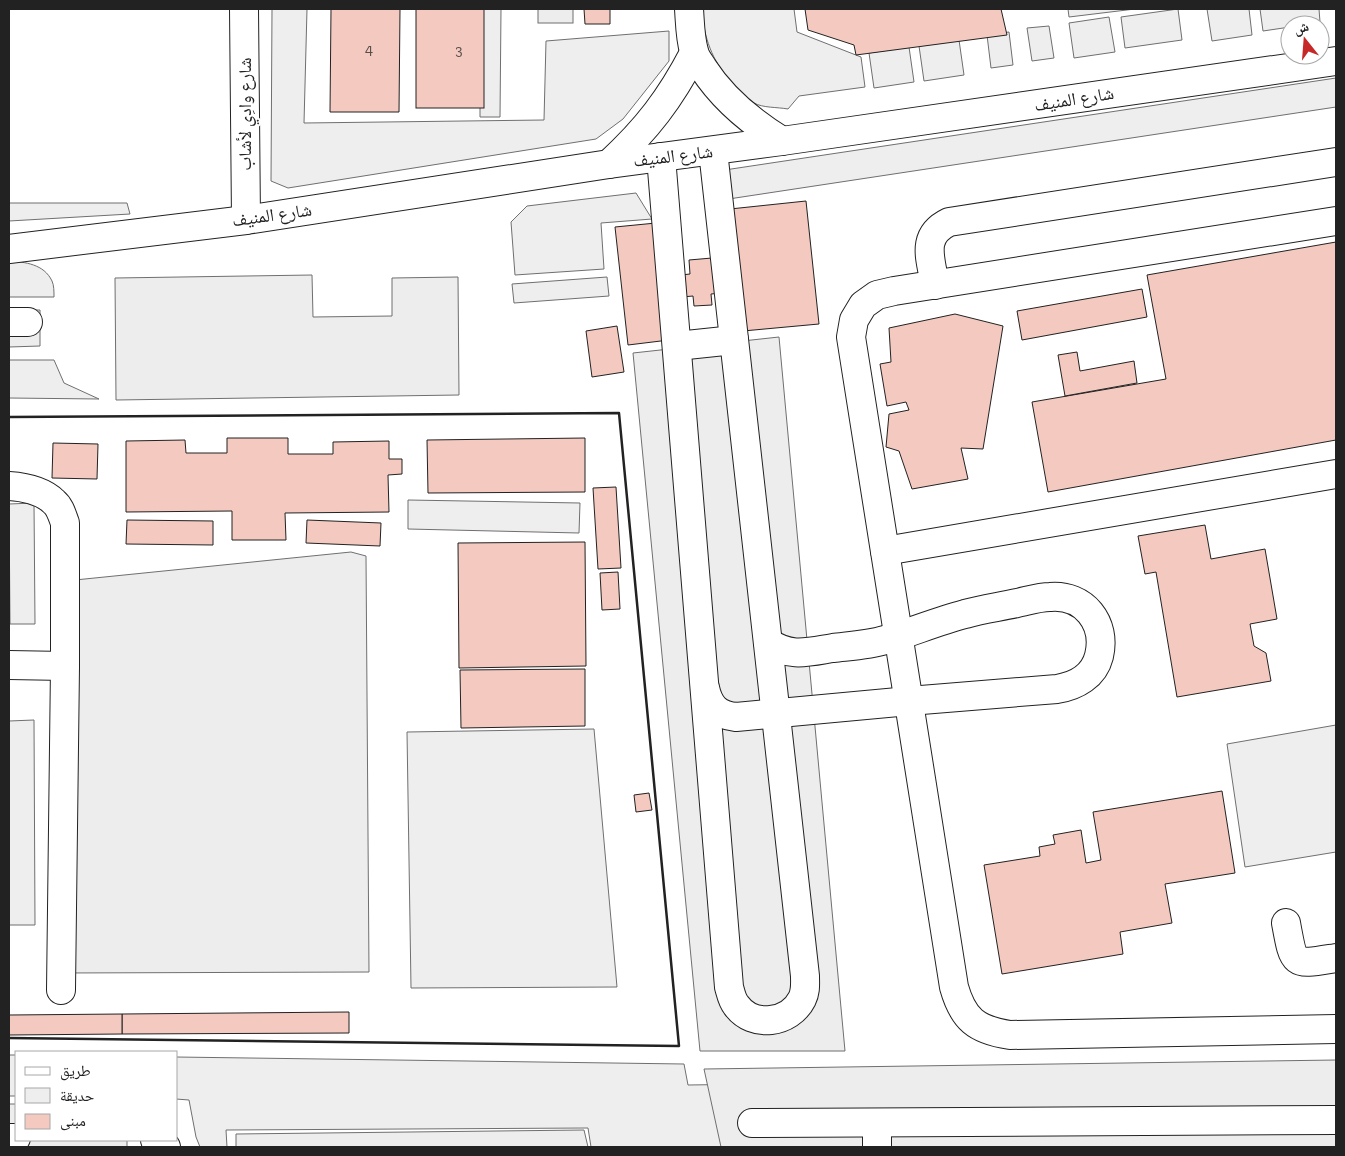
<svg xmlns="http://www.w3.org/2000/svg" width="1345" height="1156" viewBox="0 0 1345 1156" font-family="'Zilla Slab','Noto Naskh Arabic',serif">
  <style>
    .green { fill: #eee; stroke: #6f6f6f }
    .parking { fill: #ededed; stroke: #6f6f6f }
    .building { fill: #f3c9c0; stroke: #222 }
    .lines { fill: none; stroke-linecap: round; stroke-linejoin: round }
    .minor-casing { stroke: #222; stroke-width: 30 }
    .minor { stroke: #fff; stroke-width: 28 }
    .wall { stroke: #222; stroke-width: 2.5 }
    .labels { text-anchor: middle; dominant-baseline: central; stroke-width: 4; stroke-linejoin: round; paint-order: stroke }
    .number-label { font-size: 15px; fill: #564c4a }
    .street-label { font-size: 18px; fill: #222; stroke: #fff }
  </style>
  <rect width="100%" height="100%" fill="#fff"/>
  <g class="green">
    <path d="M272,9H307L304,123L544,120L546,41L669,31V61L623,119L596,139L288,188L271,181Z"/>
    <path d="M480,9H501L500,117H480Z"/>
    <path d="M701,9H794L797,32L861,57L865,87L799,96L788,109C777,107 763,108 754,103C745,98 737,90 731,82C711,59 705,39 701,9Z"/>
    <path d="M1068,9H1135L1069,17Z"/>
    <path d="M1178,9L1182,40L1125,48L1121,17Z"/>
    <path d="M1207,9H1249L1252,35L1212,41Z"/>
    <path d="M1260,9H1319L1320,22L1303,25H1290V27L1263,31Z"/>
    <path d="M1109,17L1115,52L1074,58L1069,23Z"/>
    <path d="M1049,26L1054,58L1032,61L1027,28Z"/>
    <path d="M1009,32L1013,65L991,68L987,35Z"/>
    <path d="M959,40L964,75L924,81L919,46Z"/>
    <path d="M909,47L914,82L874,88L869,53Z"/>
    <path d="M1336,78V107L722,200L718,171Z"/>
    <path d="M636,193L652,219L601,223L604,269L515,275L511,222L527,206Z"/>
    <path d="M9,203H127L130,214L9,221Z"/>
    <path d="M9,261C25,262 44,264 52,281C54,285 54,292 54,297H9Z"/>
    <path d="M607,277L609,296L514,303L512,284Z"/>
    <path d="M9,360H54L64,383L99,399L9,398Z"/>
    <path d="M408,500L580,503L579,533L408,529Z"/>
    <path d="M34,503L35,624H10L9,504Z"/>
    <path d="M34,720L35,925H9V721Z"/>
    <path d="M1336,725V852L1245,867L1227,744Z"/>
    <path d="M594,729L617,987L411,988L407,732Z"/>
    <rect x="9" y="1055" width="7" height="41"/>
    <path d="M176,1057L684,1064L688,1085L1336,1076V1147H591L588,1128L226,1130L227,1147H200L196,1137L189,1100L176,1099Z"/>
  </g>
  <g class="parking">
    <rect x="538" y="9" width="35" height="14"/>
    <path d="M312,275L313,317L392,316V278L458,277L459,395L116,400L115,278Z"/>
    <path d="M9,310H40V346L9,347Z"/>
    <path d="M779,337L845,1051H700L633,353Z"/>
    <path d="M351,552L366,556L369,972L60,973L65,581Z"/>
    <path d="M1336,1060V1147H721L704,1069Z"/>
    <path d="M9,1104H16V1140H127V1147H9Z"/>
    <path d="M584,1130L588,1147H236V1134Z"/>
  </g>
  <g class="building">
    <path d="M331,9H400L399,112H330Z"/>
    <rect x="416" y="9" width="68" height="99"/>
    <path d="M584,9H610V24H585Z"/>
    <path d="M805,9H1001L1007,35L856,55L854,45L808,30Z"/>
    <path d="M806,201L819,324L743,331L730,209Z"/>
    <path d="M656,223L669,340L628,345L615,227Z"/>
    <path d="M1336,242V440L1048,492L1032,402L1166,379L1147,275Z"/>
    <path d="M712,258L722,293L711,294L712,305L694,306L693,296L682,297L681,275L690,274L689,260Z"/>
    <path d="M1142,289L1147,317L1022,340L1017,311Z"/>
    <path d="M955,314L1003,326L983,449L961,448L968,479L912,489L899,451L886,447L889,414L909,410L906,402L887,406L880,364L891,362L889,328Z"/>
    <path d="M617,326L624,372L592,377L586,331Z"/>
    <path d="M1077,352L1080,371L1134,361L1137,383L1065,396L1058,355Z"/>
    <path d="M227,438H288V454H333V442L389,441V459H402V474L388,475L389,512L285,513L286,540H232V511L126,512V441L185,440L186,453H227Z"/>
    <path d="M585,438V492L428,493L427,440Z"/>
    <path d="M53,443L98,444L97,479L52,478Z"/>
    <path d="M616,487L621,568L598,569L593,488Z"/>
    <path d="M127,520L213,521V545L126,544Z"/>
    <path d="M307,520L381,523L380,546L306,543Z"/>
    <path d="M1205,525L1211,559L1265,549L1277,619L1250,624L1254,646L1266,653L1271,681L1177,697L1156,572L1145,574L1138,536Z"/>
    <path d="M585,542L586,666L459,668L458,543Z"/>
    <path d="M618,572L620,609L602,610L600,573Z"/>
    <path d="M585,669V726L461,728L460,670Z"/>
    <path d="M1222,791L1235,873L1165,884L1172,923L1120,932L1123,954L1002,974L984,865L1040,856L1039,847L1055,844L1053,835L1081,830L1086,863L1101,860L1093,812Z"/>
    <path d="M649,793L652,810L636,812L634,795Z"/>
    <path d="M349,1012V1033L122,1034V1014Z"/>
    <path d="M122,1014V1034L9,1035V1015Z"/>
  </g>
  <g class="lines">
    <g class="minor-casing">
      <g id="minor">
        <path d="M244,9L246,220"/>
        <path d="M689,9C690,22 690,38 694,51C695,57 700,63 703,68C723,99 751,122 782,141"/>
        <path d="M661,157L729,987C731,994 732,1000 736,1005C753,1029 790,1023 802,999C806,991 805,984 805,976L713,151"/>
        <path d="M609,164C647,129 670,99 694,53"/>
        <path d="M1336,221L894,291L877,295L863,305L854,320L851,337L954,987C963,1019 976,1030 1010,1035L1336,1029"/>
        <path d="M9,249L246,220L609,164L782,141L1336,61"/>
        <path d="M935,285C931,259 920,236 949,222L1336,162"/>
        <path d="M9,322H28"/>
        <path d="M677,346L734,340"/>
        <path d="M9,486C24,487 43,491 54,502C60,507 62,515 65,523V666L61,990"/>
        <path d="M885,551L1336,474"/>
        <path d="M9,665L65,666"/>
        <path d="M705,688C709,706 717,715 736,717L909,701L1057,689C1076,686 1094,676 1099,656C1107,623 1084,594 1050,597C1039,597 1027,601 1017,603C999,607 982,609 965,614C938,621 912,632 885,640C869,645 850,646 833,648C808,652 790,658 768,642"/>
        <path d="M1286,923C1294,967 1293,965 1336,958"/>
        <path d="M752,1123L1336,1120"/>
        <path d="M9,1138H16"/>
        <path d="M155,1140L166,1147"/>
        <path d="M877,1147V1123"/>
      </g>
    </g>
    <use href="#minor" class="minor"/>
    <path class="wall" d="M9,417L619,413L679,1046L9,1038"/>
  </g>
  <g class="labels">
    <g class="number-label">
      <text x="369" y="49">4</text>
      <text x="459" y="50">3</text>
    </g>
    <g class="street-label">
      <text transform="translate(1074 99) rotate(-9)">شارع المنيف</text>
      <text transform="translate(245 114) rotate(-90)">شارع وادِي لأشاب</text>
      <text transform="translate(673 156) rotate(-7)">شارع المنيف</text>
      <text transform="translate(272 215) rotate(-8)">شارع المنيف</text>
    </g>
  </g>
  <rect width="1345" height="1156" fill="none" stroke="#222222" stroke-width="20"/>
  <rect x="15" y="1051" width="162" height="90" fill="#ffffff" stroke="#a7a7a7"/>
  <rect x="25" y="1067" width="25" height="8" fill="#ffffff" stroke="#a7a7a7"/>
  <text x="60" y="1076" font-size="15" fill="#222222">طريق</text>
  <rect x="25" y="1088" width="25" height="15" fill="#eeeeee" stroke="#a7a7a7"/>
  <text x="60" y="1101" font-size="15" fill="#222222">حديقة</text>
  <rect x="25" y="1114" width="25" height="15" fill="#f3c9c0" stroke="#a7a7a7"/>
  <text x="60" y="1126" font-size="15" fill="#222222">مبنى</text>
  <g transform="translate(1305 40) rotate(343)"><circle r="24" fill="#ffffff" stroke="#a7a7a7"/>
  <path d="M0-4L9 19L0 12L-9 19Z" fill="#c62828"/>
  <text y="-8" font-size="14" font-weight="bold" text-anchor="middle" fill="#222222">ش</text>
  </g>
</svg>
